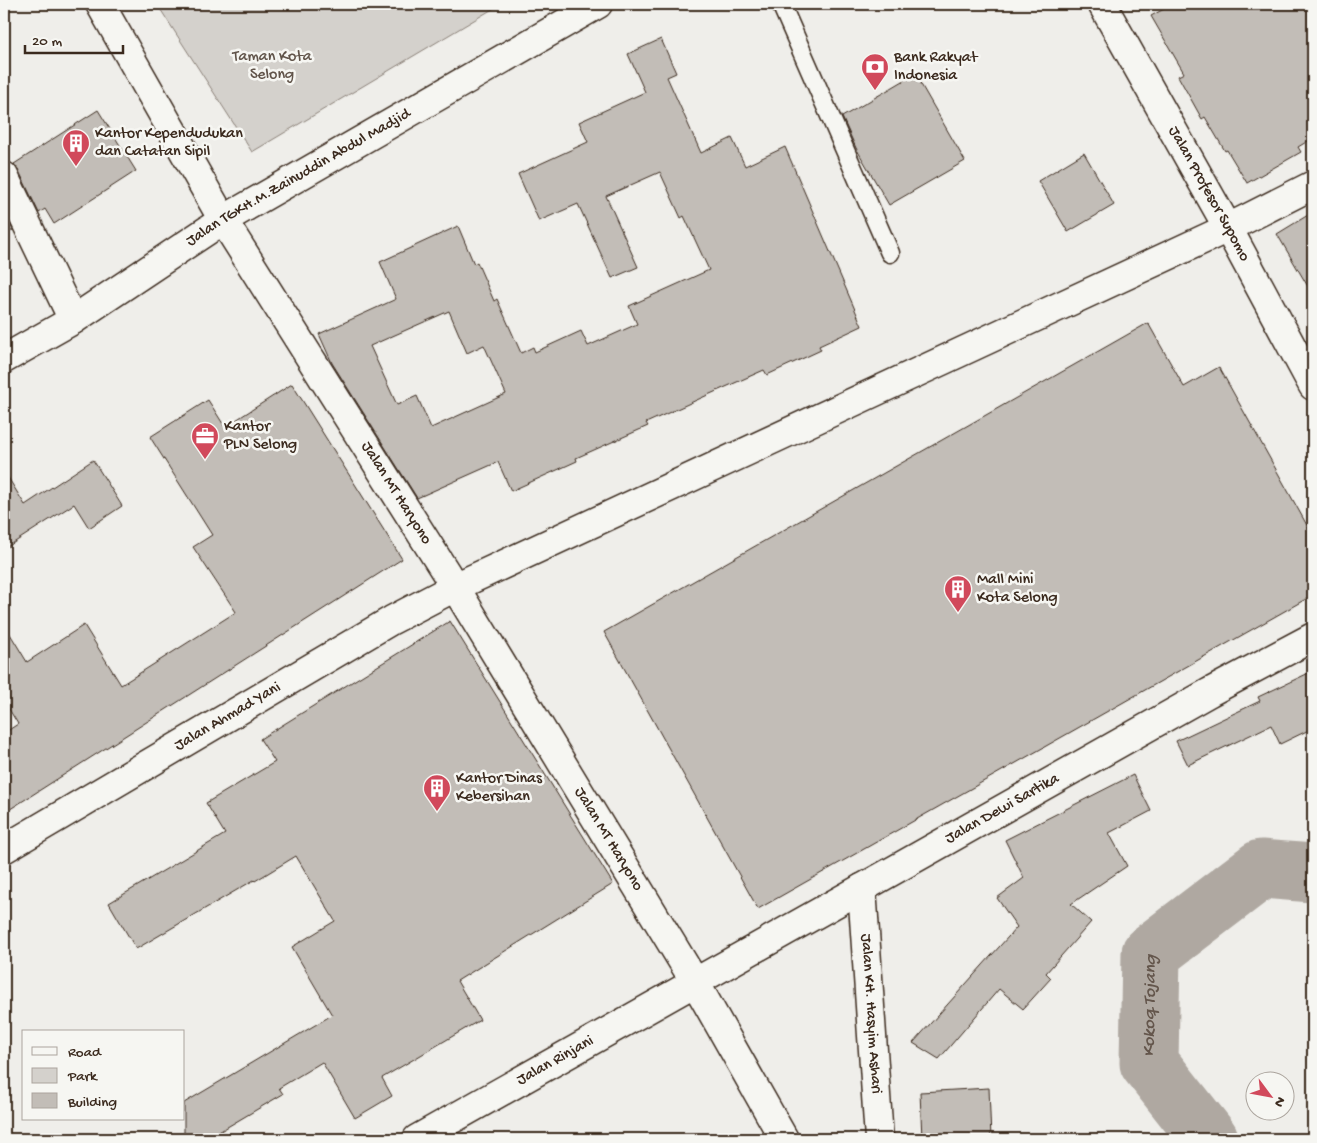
<svg xmlns="http://www.w3.org/2000/svg" width="1317" height="1143" viewBox="0 0 1317 1143" font-family="'Gochi Hand',sans-serif">
  <style>
    .green { fill: #d4d1cc; stroke: #887e75 }
    .lines { fill: none; stroke-linecap: round; stroke-linejoin: round }
    .river { stroke: #afa8a1; stroke-width: 59 }
    .building { fill: #c2bdb7; stroke: #3b2a1e; fill-rule: evenodd }
    .lane-casing { stroke: #3b2a1e; stroke-width: 21 }
    .street-casing { stroke: #3b2a1e; stroke-width: 31 }
    .secondary-casing { stroke: #3b2a1e; stroke-width: 31 }
    .primary-casing { stroke: #3b2a1e; stroke-width: 31 }
    .lane { stroke: #f6f6f2; stroke-width: 18 }
    .street { stroke: #f6f6f2; stroke-width: 28 }
    .secondary { stroke: #f6f6f2; stroke-width: 28 }
    .primary { stroke: #f6f6f2; stroke-width: 28 }
    .labels { text-anchor: middle; dominant-baseline: central; stroke-width: 5; stroke-linejoin: round; paint-order: stroke }
    .park-label { font-size: 16px; fill: #61544a; stroke: #f6f6f2 }
    .poi-label { font-size: 16px; fill: #3b2a1e; stroke: #f6f6f2; text-anchor: start }
    .street-label { font-size: 16px; fill: #3b2a1e; stroke: #f6f6f2 }
    .water-label { font-size: 18px; font-style: italic; fill: #64564c; stroke: #f6f6f2 }
  </style>
  <rect width="100%" height="100%" fill="#efeeea"/>
  <filter id="ink" filterUnits="userSpaceOnUse"><feTurbulence type="fractalNoise" baseFrequency=".02" numOctaves="2"/><feDisplacementMap in="SourceGraphic" scale="10" xChannelSelector="R" yChannelSelector="G"/><feConvolveMatrix kernelMatrix="1 2 1 2 8 2 1 2 1" color-interpolation-filters="sRGB"/></filter>
  <g filter="url(#ink)">
    <path class="green" d="M157,4H501L252,152Z"/>
    <g class="lines">
      <path class="river" id="s1" d="M1209,1139L1149,1063L1151,953L1261,869L1313,873"/>
    </g>
    <g class="building">
      <path d="M1173,4H1313V138L1298,147L1301,152L1247,183L1227,150L1225,151L1205,117L1202,119L1178,76L1184,73L1151,16Z"/>
      <path d="M661,39L676,73L667,77L701,153L732,138L745,166L785,147L862,326L819,346L821,350L767,375L764,370L710,394L646,423L648,426L576,458L577,461L511,491L498,462L417,498L332,363L319,334L396,299L380,262L458,226L474,264L477,262L494,301L497,299L521,353L533,347L535,352L581,331L588,346L637,324L629,306L709,270L684,216L681,218L660,172L606,196L638,267L612,278L578,204L539,221L518,174L588,142L579,122L645,92L628,54ZM449,311L467,353L484,345L506,394L431,428L417,396L397,405L370,346Z"/>
      <path d="M915,74L965,161L889,205L856,148L842,117Z"/>
      <path d="M98,110L136,171L54,224L45,209L39,213L18,169L14,164Z"/>
      <path d="M1084,153L1114,205L1068,232L1038,181Z"/>
      <path d="M4,212L13,230L4,236Z"/>
      <path d="M1313,212V295L1277,234Z"/>
      <path d="M1148,323L1184,387L1219,367L1313,536V595L758,909L604,632Z"/>
      <path d="M292,384L402,559L4,813V733L18,724L4,701V624L27,662L84,625L121,685L236,612L193,547L212,535L150,437L208,400L225,427Z"/>
      <path d="M93,460L122,506L89,528L74,504L4,549V471L25,505Z"/>
      <path d="M450,621L613,884L457,981L480,1020L382,1078L392,1096L355,1118L322,1062L279,1088L283,1094L207,1139H184V1103L332,1015L292,947L335,921L296,856L255,881L254,880L136,949L109,903L225,834L206,803L275,762L260,739Z"/>
      <path d="M1313,671V728L1280,744L1271,725L1188,765L1176,741L1260,701L1258,697Z"/>
      <path d="M1133,775L1151,811L1109,833L1127,866L1071,904L1091,922L1046,973L1051,978L1023,1009L999,989L939,1059L913,1043L1017,927L997,898L1024,878L1005,840Z"/>
      <path d="M989,1088L991,1139H922L920,1092Z"/>
    </g>
    <g class="lines">
      <g class="lane-casing">
        <path id="lane" d="M781,4L890,253"/>
      </g>
      <g class="street-casing">
        <g id="street">
          <path d="M4,176L73,320"/>
          <path d="M1228,228L1313,185"/>
        </g>
      </g>
      <g class="secondary-casing">
        <g id="secondary">
          <path id="s2" d="M100,4L223,220L455,587L695,982L784,1139"/>
          <path id="s3" d="M1102,4L1228,228L1313,386"/>
          <path id="s4" d="M4,849L392,620L455,587L1228,228"/>
          <path id="s5" d="M862,888L879,1139"/>
          <path id="s6" d="M417,1139L1210,692L1313,637"/>
        </g>
      </g>
      <g class="primary-casing">
        <g id="primary">
          <path id="s7" d="M4,359L73,320L223,220L598,4"/>
        </g>
      </g>
      <use href="#lane" class="lane"/>
      <use href="#street" class="street"/>
      <use href="#secondary" class="secondary"/>
      <use href="#primary" class="primary"/>
    </g>
  </g>
  <defs>
    <g id="bank-pin" transform="scale(1.4375)"><path d="M0 17L-7.5 6A9.5 9.5 0 1 1 7.5 6Z" fill="#d1495b" stroke="#f6f6f2"/><path d="M-6-4H6V4H-6ZM0-2.3a2.3 2.3 0 1 0 0 4.6a2.3 2.3 0 1 0 0-4.6Z" fill="#fff"/></g>
    <g id="building-pin" transform="scale(1.4375)"><path d="M0 17L-7.5 6A9.5 9.5 0 1 1 7.5 6Z" fill="#d1495b" stroke="#f6f6f2"/><path d="M-4-6H4V6H1V3H-1V6H-4ZM-2.5-4.3h1.7v1.8h-1.7ZM.8-4.3h1.7v1.8H.8ZM-2.5-1h1.7V.8h-1.7ZM.8-1h1.7V.8H.8Z" fill="#fff"/></g>
    <g id="office-pin" transform="scale(1.4375)"><path d="M0 17L-7.5 6A9.5 9.5 0 1 1 7.5 6Z" fill="#d1495b" stroke="#f6f6f2"/><path d="M-6-3h4V-5.5h4V-3h4V5H-6ZM-1-4.5V-3h2v-1.5ZM-6 0V1H6V0Z" fill="#fff"/></g>
  </defs>
  <g fill-rule="evenodd">
    <use href="#bank-pin" x="875" y="67"/>
    <use href="#building-pin" x="76" y="143"/>
    <use href="#office-pin" x="205" y="436"/>
    <use href="#building-pin" x="958" y="589"/>
    <use href="#building-pin" x="437" y="788"/>
  </g>
  <g class="labels">
    <g class="park-label">
      <text x="272" y="57">Taman Kota<tspan x="272" dy="18">Selong</tspan></text>
    </g>
    <g class="poi-label">
      <text x="894" y="58">Bank Rakyat<tspan x="894" dy="18">Indonesia</tspan></text>
      <text x="95" y="134">Kantor Kependudukan<tspan x="95" dy="18">dan Catatan Sipil</tspan></text>
      <text x="224" y="427">Kantor<tspan x="224" dy="18">PLN Selong</tspan></text>
      <text x="977" y="580">Mall Mini<tspan x="977" dy="18">Kota Selong</tspan></text>
      <text x="456" y="779">Kantor Dinas<tspan x="456" dy="18">Kebersihan</tspan></text>
    </g>
    <g class="street-label">
      <text stroke="none"><textPath href="#s7" startOffset="346">Jalan TGKH.M.Zainuddin Abdul Madjid</textPath></text>
      <text stroke="none"><textPath href="#s3" startOffset="218">Jalan Profesor Supomo</textPath></text>
      <text stroke="none"><textPath href="#s2" startOffset="572">Jalan MT Haryono</textPath></text>
      <text stroke="none"><textPath href="#s4" startOffset="260">Jalan Ahmad Yani</textPath></text>
      <text stroke="none"><textPath href="#s6" startOffset="672">Jalan Dewi Sartika</textPath></text>
      <text stroke="none"><textPath href="#s2" startOffset="978">Jalan MT Haryono</textPath></text>
      <text stroke="none"><textPath href="#s5" startOffset="126">Jalan KH. Hasyim Ashari</textPath></text>
      <text stroke="none"><textPath href="#s6" startOffset="159">Jalan Rinjani</textPath></text>
    </g>
    <g class="water-label">
      <text stroke="none"><textPath href="#s1" startOffset="154">Kokoq Tojang</textPath></text>
    </g>
  </g>
  <rect width="1317" height="1143" fill="none" stroke="#f6f6f2" stroke-width="20"/>
  <rect x="10" y="10" width="1297" height="1123" fill="none" stroke="#3b2a1e" stroke-width="2" filter="url(#ink)"/>
  <rect x="22" y="1030" width="162" height="90" fill="#f6f6f2" stroke="#aba49d"/>
  <rect x="32" y="1047" width="25" height="8" fill="#f6f6f2" stroke="#aba49d"/>
  <text x="68" y="1056" font-size="15" fill="#3b2a1e">Road</text>
  <rect x="32" y="1068" width="25" height="15" fill="#d4d1cc" stroke="#aba49d"/>
  <text x="68" y="1080" font-size="15" fill="#3b2a1e">Park</text>
  <rect x="32" y="1093" width="25" height="15" fill="#c2bdb7" stroke="#aba49d"/>
  <text x="68" y="1106" font-size="15" fill="#3b2a1e">Building</text>
  <g transform="translate(1270 1096) rotate(122)"><circle r="24" fill="#f6f6f2" stroke="#aba49d"/>
  <path d="M0-4L9 19L0 12L-9 19Z" fill="#d1495b"/>
  <text y="-8" font-size="14" font-weight="bold" text-anchor="middle" fill="#3b2a1e">N</text>
  </g>
  <path d="M25 45v8h98v-8" fill="none" stroke="#3b2a1e" stroke-width="2.5"/>
  <text x="32" y="45" font-size="15" fill="#3b2a1e" stroke="#f6f6f2" stroke-width="4" paint-order="stroke">20 m</text>
</svg>
